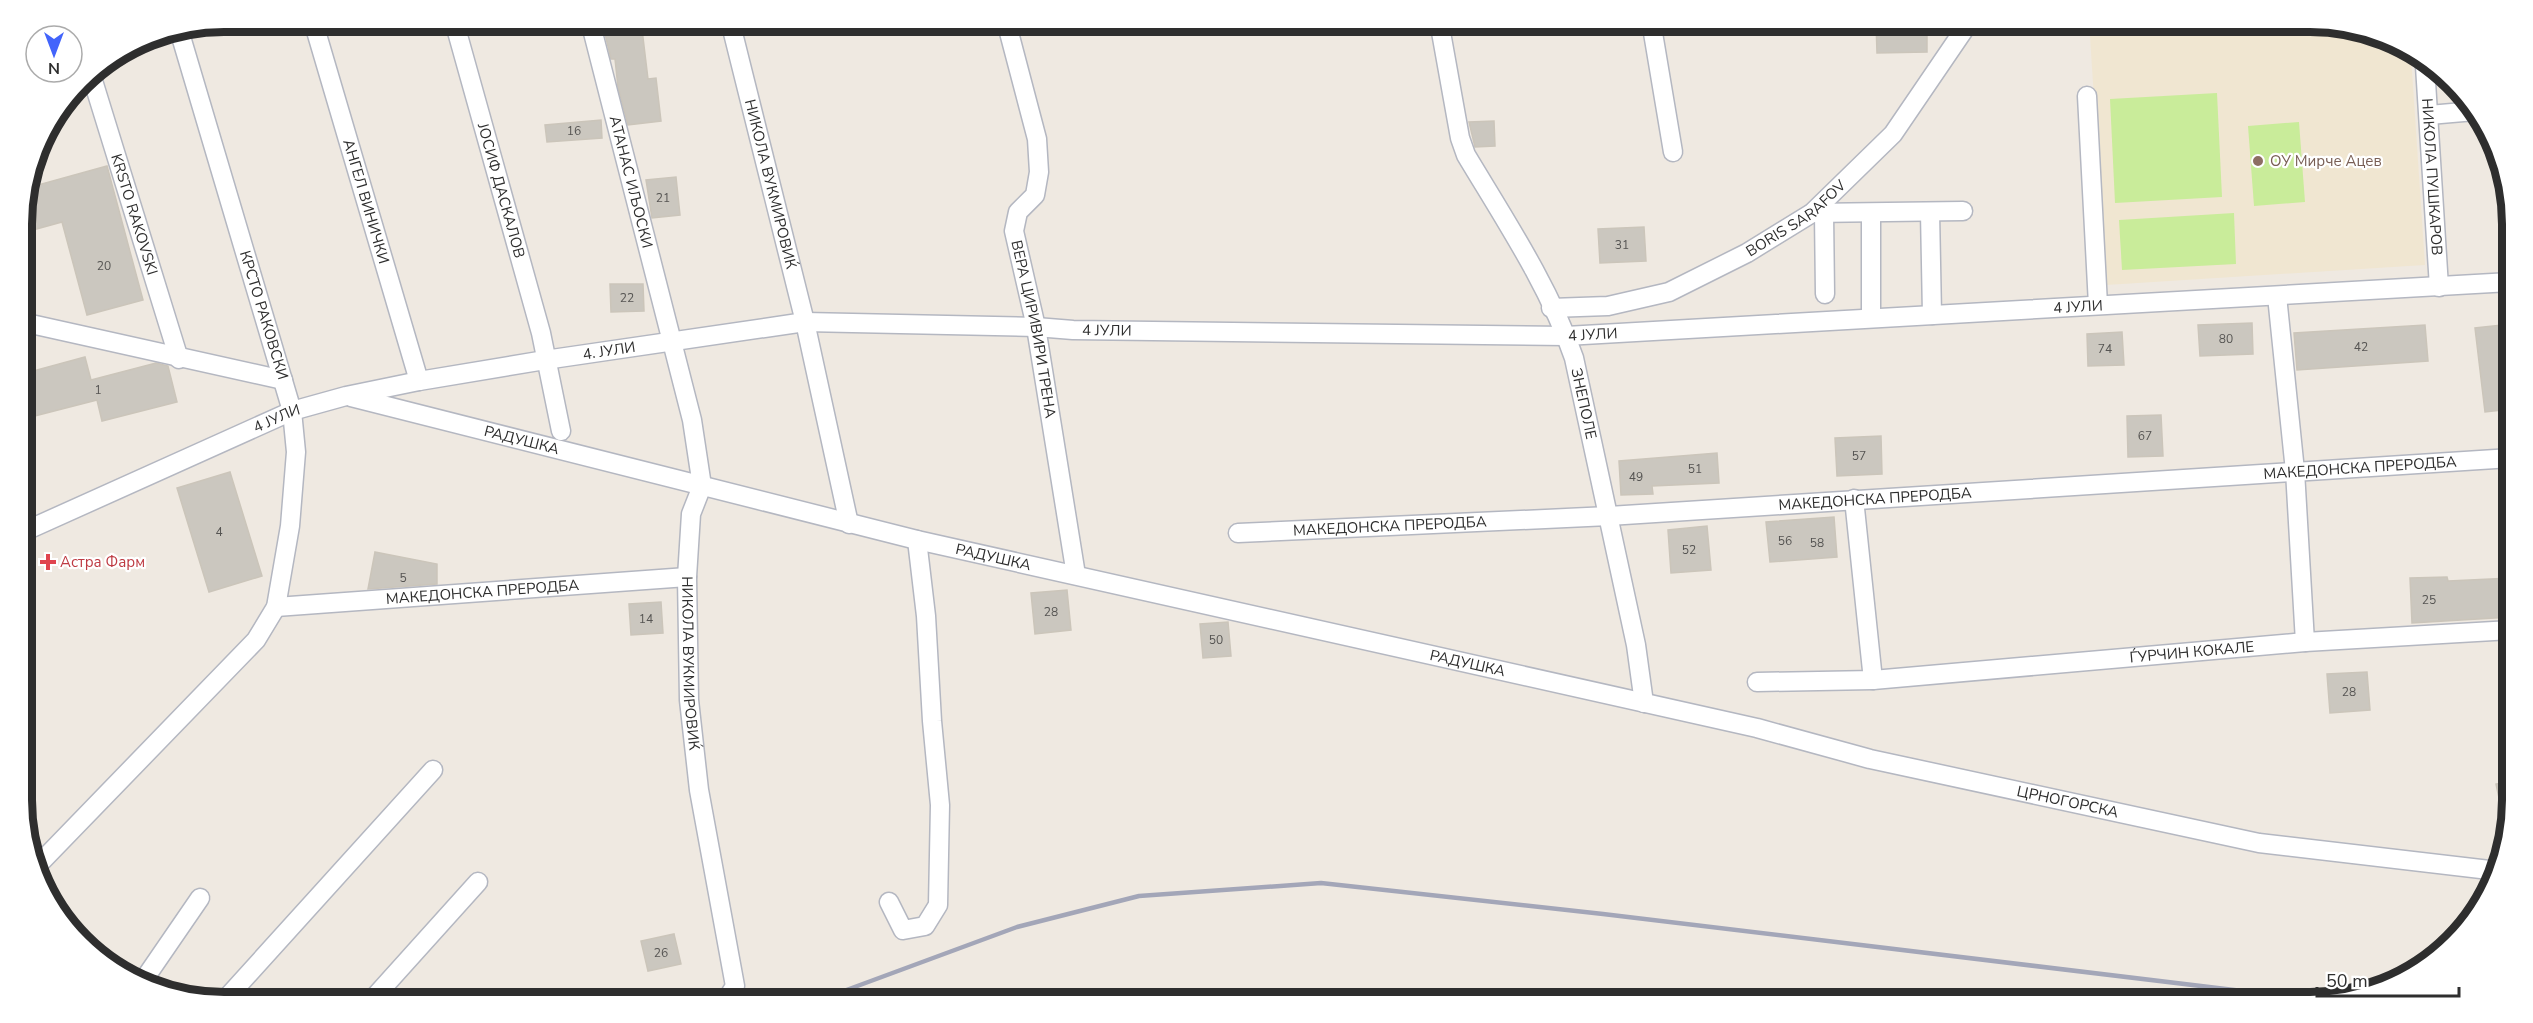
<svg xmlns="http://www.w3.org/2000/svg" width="2533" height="1023" viewBox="0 0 2533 1023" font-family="'Nunito Sans',sans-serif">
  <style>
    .education { fill: #f0e6d1 }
    .pitch { fill: #c9ec9a }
    .building { fill: #cbc7bf; stroke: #cbc5ba; stroke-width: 1.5 }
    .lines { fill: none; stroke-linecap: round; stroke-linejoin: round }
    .minor-casing { stroke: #b4b7c1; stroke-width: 21 }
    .minor { stroke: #fff; stroke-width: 18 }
    .rail { stroke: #a3a6b8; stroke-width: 4.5 }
    .education-dot { fill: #8d6e63; stroke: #fff; stroke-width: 2 }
    .health-dot { fill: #e0444e; stroke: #fff; stroke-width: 2 }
    .labels { text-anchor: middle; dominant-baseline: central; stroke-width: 4.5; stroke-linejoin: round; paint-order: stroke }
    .number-label { font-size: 12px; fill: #555452 }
    .education-label { font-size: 15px; fill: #785e54; stroke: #fff; text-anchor: start }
    .street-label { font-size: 15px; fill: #2e2e2e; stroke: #fff }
    .health-label { font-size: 15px; fill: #be3a42; stroke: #fff; text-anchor: start }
    .rim { fill: none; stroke: #2e2e2e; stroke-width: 8 }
  </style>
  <rect width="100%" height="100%" fill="#efe9e1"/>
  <path class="education" d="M2089,21H2309L2375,32L2411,56L2425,265L2106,285Z"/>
  <g class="pitch">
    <path d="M2217,93L2222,197L2115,203L2110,99Z"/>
    <path d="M2299,122L2305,202L2254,206L2248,126Z"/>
    <path d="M2234,213L2236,264L2122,270L2119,220Z"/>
  </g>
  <g class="building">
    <path d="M602,21H641L648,79L656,78L661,121L628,125L618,87L615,59H611Z"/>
    <path d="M1927,21V52L1877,53L1876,22Z"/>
    <path d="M601,120L602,138L547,142L545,125Z"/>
    <path d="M1494,121L1495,146L1475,147L1469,122Z"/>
    <path d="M107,166L143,300L87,315L62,222L22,233L21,210L27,188Z"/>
    <path d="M676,177L680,215L652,218L646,180Z"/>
    <path d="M1644,227L1646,261L1600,263L1598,229Z"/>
    <path d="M610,284H643L644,311L611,312Z"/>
    <path d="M2252,323L2253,354L2200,356L2198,325Z"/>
    <path d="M2511,324V409L2485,412L2475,328Z"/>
    <path d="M2425,325L2428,361L2297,370L2294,333Z"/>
    <path d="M2122,332L2124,365L2088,366L2087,334Z"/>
    <path d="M85,357L91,380L156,363L168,366L177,402L102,421L97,400L23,419L22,374Z"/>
    <path d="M2161,415L2163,456L2128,457L2127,416Z"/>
    <path d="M1881,436L1882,474L1837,476L1835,438Z"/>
    <path d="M1717,453L1719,483L1652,486L1653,494L1621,495L1619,461Z"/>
    <path d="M230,472L262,576L209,592L177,488Z"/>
    <path d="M1834,517L1837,557L1770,562L1766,522Z"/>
    <path d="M1707,526L1711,570L1671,573L1668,530Z"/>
    <path d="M375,552L437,564V584L368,589Z"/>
    <path d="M2447,577L2448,581L2511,578V617L2412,623L2410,578Z"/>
    <path d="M1067,590L1071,630L1035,634L1031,593Z"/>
    <path d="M661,602L663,633L631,635L629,604Z"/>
    <path d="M1228,622L1231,656L1203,658L1200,624Z"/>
    <path d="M2367,672L2370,710L2330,713L2327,674Z"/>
    <path d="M2512,781V800L2508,826H2505L2496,784Z"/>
    <path d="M674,934L681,964L648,971L641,941Z"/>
  </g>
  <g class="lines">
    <g class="minor-casing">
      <g id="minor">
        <path id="s1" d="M313,21L419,381"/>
        <path id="s2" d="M454,21L541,333L561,431"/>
        <path id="s3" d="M590,21L692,420L702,486L691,514L687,577L689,700L699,790L735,986L727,999L721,1002"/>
        <path id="s4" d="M730,21L805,322L849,524"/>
        <path id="s5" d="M1006,21L1037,139L1039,172L1035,195L1018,212L1014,231L1036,327L1076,575"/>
        <path id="s6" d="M1439,21L1460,138L1466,155C1505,220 1549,286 1574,358L1636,645L1644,703"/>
        <path d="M1651,21L1673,152"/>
        <path id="s7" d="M2425,66L2439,287"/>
        <path id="s8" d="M90,71L179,359"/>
        <path d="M2087,96L2098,305"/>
        <path d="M2429,115L2475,111"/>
        <path d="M1930,212L1932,315"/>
        <path d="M1812,213L1963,211"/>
        <path d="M1824,213L1825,294"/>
        <path d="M1871,213V318"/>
        <path d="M2277,296L2295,471L2305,642"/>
        <path id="s9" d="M1551,308L1608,306L1669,292L1747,253L1812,213L1893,134L1970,21"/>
        <path d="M22,322L283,380"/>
        <path id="s10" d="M351,397L917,540L1757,728L1870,759L2259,843L2498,871"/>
        <path d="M1854,499L1873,680"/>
        <path id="s11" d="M23,532L292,411L346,396L419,381L545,360L805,322L1036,327L1073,330L1566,336L2510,282"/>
        <path id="s12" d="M1238,533L1609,516L2511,458"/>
        <path id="s13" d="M276,607L687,577"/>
        <path id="s14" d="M1757,682L1873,680L2305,642L2511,630"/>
        <path d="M38,865L256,640L276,607L290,526L296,452L292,411L179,30"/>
        <path d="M889,902L903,930L925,926L938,905L940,805L932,721L926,616L917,540"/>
        <path d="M143,981L200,898"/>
        <path d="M223,1002L433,770"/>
        <path d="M370,1002L478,882"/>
      </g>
    </g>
    <use href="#minor" class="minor"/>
    <path class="rail" d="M814,1002L1017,927L1139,896L1321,883L1603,914L2326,1001"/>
  </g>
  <circle class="education-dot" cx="2258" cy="161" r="6"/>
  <path class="health-dot" d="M45 553h6v6h6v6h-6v6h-6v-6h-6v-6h6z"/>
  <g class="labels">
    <g class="number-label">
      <text x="574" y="131">16</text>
      <text x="663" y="198">21</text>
      <text x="1622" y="245">31</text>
      <text x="104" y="266">20</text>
      <text x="627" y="298">22</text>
      <text x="2226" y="339">80</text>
      <text x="2361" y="347">42</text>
      <text x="2105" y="349">74</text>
      <text x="98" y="390">1</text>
      <text x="2145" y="436">67</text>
      <text x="1859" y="456">57</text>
      <text x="1695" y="469">51</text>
      <text x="1636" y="477">49</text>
      <text x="219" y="532">4</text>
      <text x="1785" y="541">56</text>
      <text x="1817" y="543">58</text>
      <text x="1689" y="550">52</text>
      <text x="403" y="578">5</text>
      <text x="2429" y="600">25</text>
      <text x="1051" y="612">28</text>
      <text x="646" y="619">14</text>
      <text x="1216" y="640">50</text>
      <text x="2349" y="692">28</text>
      <text x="661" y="953">26</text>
    </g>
    <g class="education-label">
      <text x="2270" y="161">ОУ Мирче Ацев</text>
    </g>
    <g class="street-label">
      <text stroke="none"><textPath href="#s7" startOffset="111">НИКОЛА ПУШКАРОВ</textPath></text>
      <text stroke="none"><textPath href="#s3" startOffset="166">AТАНАС ИЉОСКИ</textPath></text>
      <text stroke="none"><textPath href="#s4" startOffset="168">НИКОЛА ВУКМИРОВИЌ</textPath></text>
      <text stroke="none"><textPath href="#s2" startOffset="176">ЈОСИФ ДАСКАЛОВ</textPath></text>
      <text stroke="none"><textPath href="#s1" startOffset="188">АНГЕЛ ВИНИЧКИ</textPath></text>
      <text stroke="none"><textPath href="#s8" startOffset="150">KRSTO RAKOVSKI</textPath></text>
      <text stroke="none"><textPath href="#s9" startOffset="267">BORIS SARAFOV</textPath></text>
      <text stroke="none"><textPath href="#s11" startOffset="2090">4 ЈУЛИ</textPath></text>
      <text transform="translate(264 315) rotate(73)">КРСТО РАКОВСКИ</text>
      <text stroke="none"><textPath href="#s5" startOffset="322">ВЕРА ЦИРИВИРИ ТРЕНА</textPath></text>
      <text stroke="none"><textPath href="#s11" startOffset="1118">4 ЈУЛИ</textPath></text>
      <text stroke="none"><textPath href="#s11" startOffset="1604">4 ЈУЛИ</textPath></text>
      <text stroke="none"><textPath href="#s11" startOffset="618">4. ЈУЛИ</textPath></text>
      <text stroke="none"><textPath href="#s6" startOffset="414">ЗНЕПОЛЕ</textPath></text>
      <text stroke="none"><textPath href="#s11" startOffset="278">4 ЈУЛИ</textPath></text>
      <text stroke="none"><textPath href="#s10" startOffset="176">РАДУШКА</textPath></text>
      <text stroke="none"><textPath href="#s12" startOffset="1124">МАКЕДОНСКА ПРЕРОДБА</textPath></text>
      <text stroke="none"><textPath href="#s12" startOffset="638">МАКЕДОНСКА ПРЕРОДБА</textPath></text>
      <text stroke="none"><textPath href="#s12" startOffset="152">МАКЕДОНСКА ПРЕРОДБА</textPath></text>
      <text stroke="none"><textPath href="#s10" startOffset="662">РАДУШКА</textPath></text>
      <text stroke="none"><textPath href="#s13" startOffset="207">МАКЕДОНСКА ПРЕРОДБА</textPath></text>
      <text stroke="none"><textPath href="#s14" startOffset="436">ЃУРЧИН КОКАЛЕ</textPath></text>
      <text stroke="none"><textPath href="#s10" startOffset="1148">РАДУШКА</textPath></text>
      <text stroke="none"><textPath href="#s3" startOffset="658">НИКОЛА ВУКМИРОВИЌ</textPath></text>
      <text stroke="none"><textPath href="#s10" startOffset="1764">ЦРНОГОРСКА</textPath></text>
    </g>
    <g class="health-label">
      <text x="60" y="562">Астра Фарм</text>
    </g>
  </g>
  <path d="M0 0H2533V1023H0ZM224 32H2310A192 192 0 0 1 2502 224V800A192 192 0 0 1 2310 992H224A192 192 0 0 1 32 800V224A192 192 0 0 1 224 32Z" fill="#fff" fill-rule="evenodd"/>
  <path class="rim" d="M224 32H2310A192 192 0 0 1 2502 224V800A192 192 0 0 1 2310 992H224A192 192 0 0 1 32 800V224A192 192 0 0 1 224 32Z"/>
  <g transform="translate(54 54) rotate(180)"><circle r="28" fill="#ffffff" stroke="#ababab" stroke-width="1.5"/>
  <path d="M0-4.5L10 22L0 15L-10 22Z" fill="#4264fb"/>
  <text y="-9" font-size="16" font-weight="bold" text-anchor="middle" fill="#2e2e2e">N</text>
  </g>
  <path d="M2317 987v9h142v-9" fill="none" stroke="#2e2e2e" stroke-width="3"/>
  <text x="2326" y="987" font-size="18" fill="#2e2e2e" stroke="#ffffff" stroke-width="4.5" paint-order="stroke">50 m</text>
</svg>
